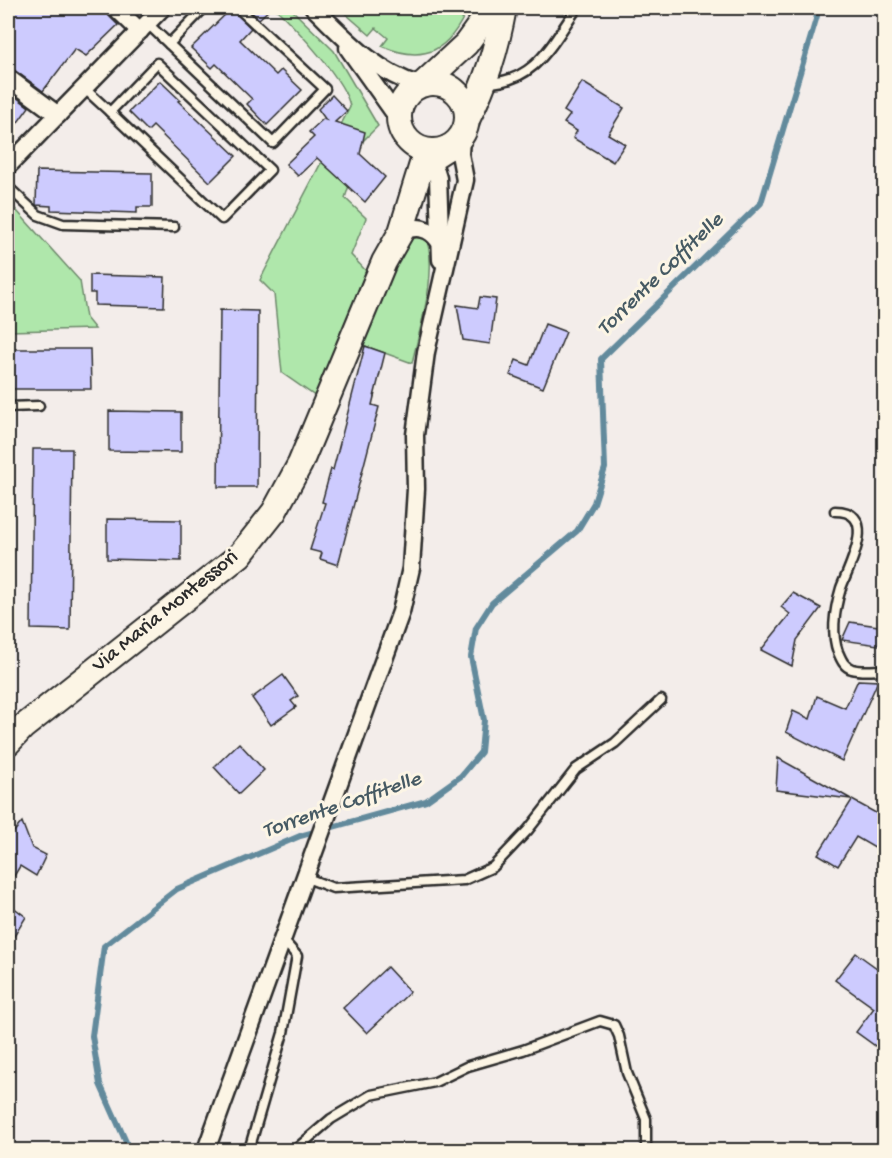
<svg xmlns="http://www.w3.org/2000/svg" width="892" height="1158" viewBox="0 0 892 1158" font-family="'Gochi Hand',sans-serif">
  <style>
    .green { fill: #afe7ab; stroke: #6d896b; stroke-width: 1.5 }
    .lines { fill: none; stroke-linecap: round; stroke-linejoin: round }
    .stream { stroke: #628a9c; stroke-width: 6 }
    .building { fill: #cdcbfe; stroke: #2b2b2b; stroke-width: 1.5 }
    .lane-casing { stroke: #2b2b2b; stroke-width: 13 }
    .street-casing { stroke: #2b2b2b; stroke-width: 21 }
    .secondary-casing { stroke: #2b2b2b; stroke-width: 28 }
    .lane { stroke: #fcf5e5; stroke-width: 8 }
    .street { stroke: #fcf5e5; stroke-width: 16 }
    .secondary { stroke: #fcf5e5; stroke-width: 24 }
    .labels { text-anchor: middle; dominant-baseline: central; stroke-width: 6; stroke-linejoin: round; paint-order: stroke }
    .street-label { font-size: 21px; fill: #2b2b2b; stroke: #fcf5e5 }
    .water-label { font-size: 22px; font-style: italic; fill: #465a63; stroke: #fcf5e5 }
  </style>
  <rect width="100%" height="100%" fill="#f3edea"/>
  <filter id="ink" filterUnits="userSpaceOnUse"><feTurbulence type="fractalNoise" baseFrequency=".0167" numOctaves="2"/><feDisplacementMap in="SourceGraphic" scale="12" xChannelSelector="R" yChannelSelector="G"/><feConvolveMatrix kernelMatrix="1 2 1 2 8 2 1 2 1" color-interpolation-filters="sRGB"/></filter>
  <g filter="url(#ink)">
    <g class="green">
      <path d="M275,8H290L334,51L378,126L363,141L345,198L366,218L351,255L366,271L315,396L282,373L274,294L260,280L350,107C347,82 294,26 275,8Z"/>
      <path d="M339,8H468C450,49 426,65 382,46L388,38L376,28L370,35Z"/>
      <path d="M8,201L80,281L86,318L95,329L8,331Z"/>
      <path d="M416,235L426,239C439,270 419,331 412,363L360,344L404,244Z"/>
    </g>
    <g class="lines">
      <path class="stream" d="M126,1150V1142L100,1084L92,1036L104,946L177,889L300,836L426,801L461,776L481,752L484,720L471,657L476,628L492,603L577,531L594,503L605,468L601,359L761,203L817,16L816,8"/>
    </g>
    <g class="building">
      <path d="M15,8H106L108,15L118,25L86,56L75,49L43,91L14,70L8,68V17Z"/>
      <path d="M232,8L251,28L240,40L276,75L281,70L302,90L267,125L247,104L252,99L216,64L212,68L191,48Z"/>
      <path d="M247,8H271L259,19Z"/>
      <path d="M160,81L180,100L178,101L236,156L210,182L153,126L148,131L129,112Z"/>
      <path d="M582,82L624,108L608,134L625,144L613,162L573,138L577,131L564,123L570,115L564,111Z"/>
      <path d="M8,91L29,107L8,136Z"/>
      <path d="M332,95L347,111L335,122L365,132L360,154L385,177L365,202L317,158L298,176L286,164L314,137L309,132L323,119L326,120L318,109Z"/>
      <path d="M37,171L152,173V207H137V213L51,210V206L36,205Z"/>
      <path d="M90,275L165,277L164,307L95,305V293H90Z"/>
      <path d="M480,297L496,299L490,344L463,340L457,305L478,308Z"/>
      <path d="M220,310L258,311L257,487H218Z"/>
      <path d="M545,324L566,332L543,388L510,375L516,360L529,365Z"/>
      <path d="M365,346L385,353L372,405L379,407L338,565L320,559L322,553L310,550L325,503L322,502L331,469L333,470Z"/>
      <path d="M8,349H90L91,389H8Z"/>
      <path d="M109,411L181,412V452L109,451Z"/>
      <path d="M33,449H72L70,630L31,629Z"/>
      <path d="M107,519L181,520V561L107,559Z"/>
      <path d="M793,593L821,608L797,640L792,666L761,650L790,614L781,607Z"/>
      <path d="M850,622L885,627V646L842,640Z"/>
      <path d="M283,675L298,696L291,701L296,707L271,725L252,698Z"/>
      <path d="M858,680L878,681L842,761L786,732L793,711L810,719L817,696L845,708Z"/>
      <path d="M239,743L264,770L239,794L214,767Z"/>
      <path d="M778,758L851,799L776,790Z"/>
      <path d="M852,800L885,818V854L856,837L838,866L818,854Z"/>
      <path d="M22,822L32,848L46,855L36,876L20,866L8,886V839Z"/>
      <path d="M8,903L26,917L8,946Z"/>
      <path d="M856,953L885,974V1053L856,1032L874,1008L835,980Z"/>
      <path d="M387,967L410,992L367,1033L343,1008Z"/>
    </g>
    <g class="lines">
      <g class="lane-casing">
        <g id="lane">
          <path d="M204,8L169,44L273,143L325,89L238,8"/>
          <path d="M147,23L169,44"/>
          <path d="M157,63L270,170L222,219L110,112Z"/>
          <path d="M487,83C536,82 552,43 577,8"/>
          <path d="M84,88L110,112"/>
          <path d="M8,187L38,215L63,224L174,227"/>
          <path d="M8,407L39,406"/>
          <path d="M835,511C880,511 849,566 841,588C835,608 831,633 838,652C841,659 844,667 852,669C861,672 875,670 884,670"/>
          <path d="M307,878L333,888L464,880L493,867L528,830L576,769L615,743L661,700"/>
          <path d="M249,1150L283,1033L297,956L284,941"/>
          <path d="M295,1150L331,1119L371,1095L435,1082L468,1066L523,1050L600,1021L614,1025L619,1036L627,1073L646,1119V1150"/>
        </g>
      </g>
      <g class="street-casing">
        <g id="street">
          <path d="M116,8L140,31"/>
          <path d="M314,8C346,39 375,72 418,85"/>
          <path d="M348,48L398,118"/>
          <path d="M8,78L58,115"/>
          <path d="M422,149L434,165L438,178L441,260"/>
          <path d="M8,166L162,8"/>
          <path d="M401,232C416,225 429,227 439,241"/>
          <path d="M206,1150L401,612L411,568L416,489L415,435L426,352L465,180L460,154L461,137"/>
        </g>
      </g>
      <g class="secondary-casing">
        <g id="secondary">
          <circle cx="433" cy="117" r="34"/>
          <path d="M424,83L466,44L492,8"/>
          <path d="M467,120C487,80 496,51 504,8"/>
          <path d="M8,743L23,727L240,555L274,512L300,464L384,262L401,232L422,164L447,148"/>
        </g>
      </g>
      <use href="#lane" class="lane"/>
      <use href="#street" class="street"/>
      <use href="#secondary" class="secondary"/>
    </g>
  </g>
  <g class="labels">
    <g class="street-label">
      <text transform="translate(166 612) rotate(-39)">Via Maria Montessori</text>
    </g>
    <g class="water-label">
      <text transform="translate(661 275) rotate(-44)">Torrente Coffitelle</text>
      <text transform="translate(342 806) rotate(-19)">Torrente Coffitelle</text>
    </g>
  </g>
  <rect width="892" height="1158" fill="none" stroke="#fcf5e5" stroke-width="30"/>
  <rect x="15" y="15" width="862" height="1128" fill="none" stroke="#2b2b2b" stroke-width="2" filter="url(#ink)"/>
</svg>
